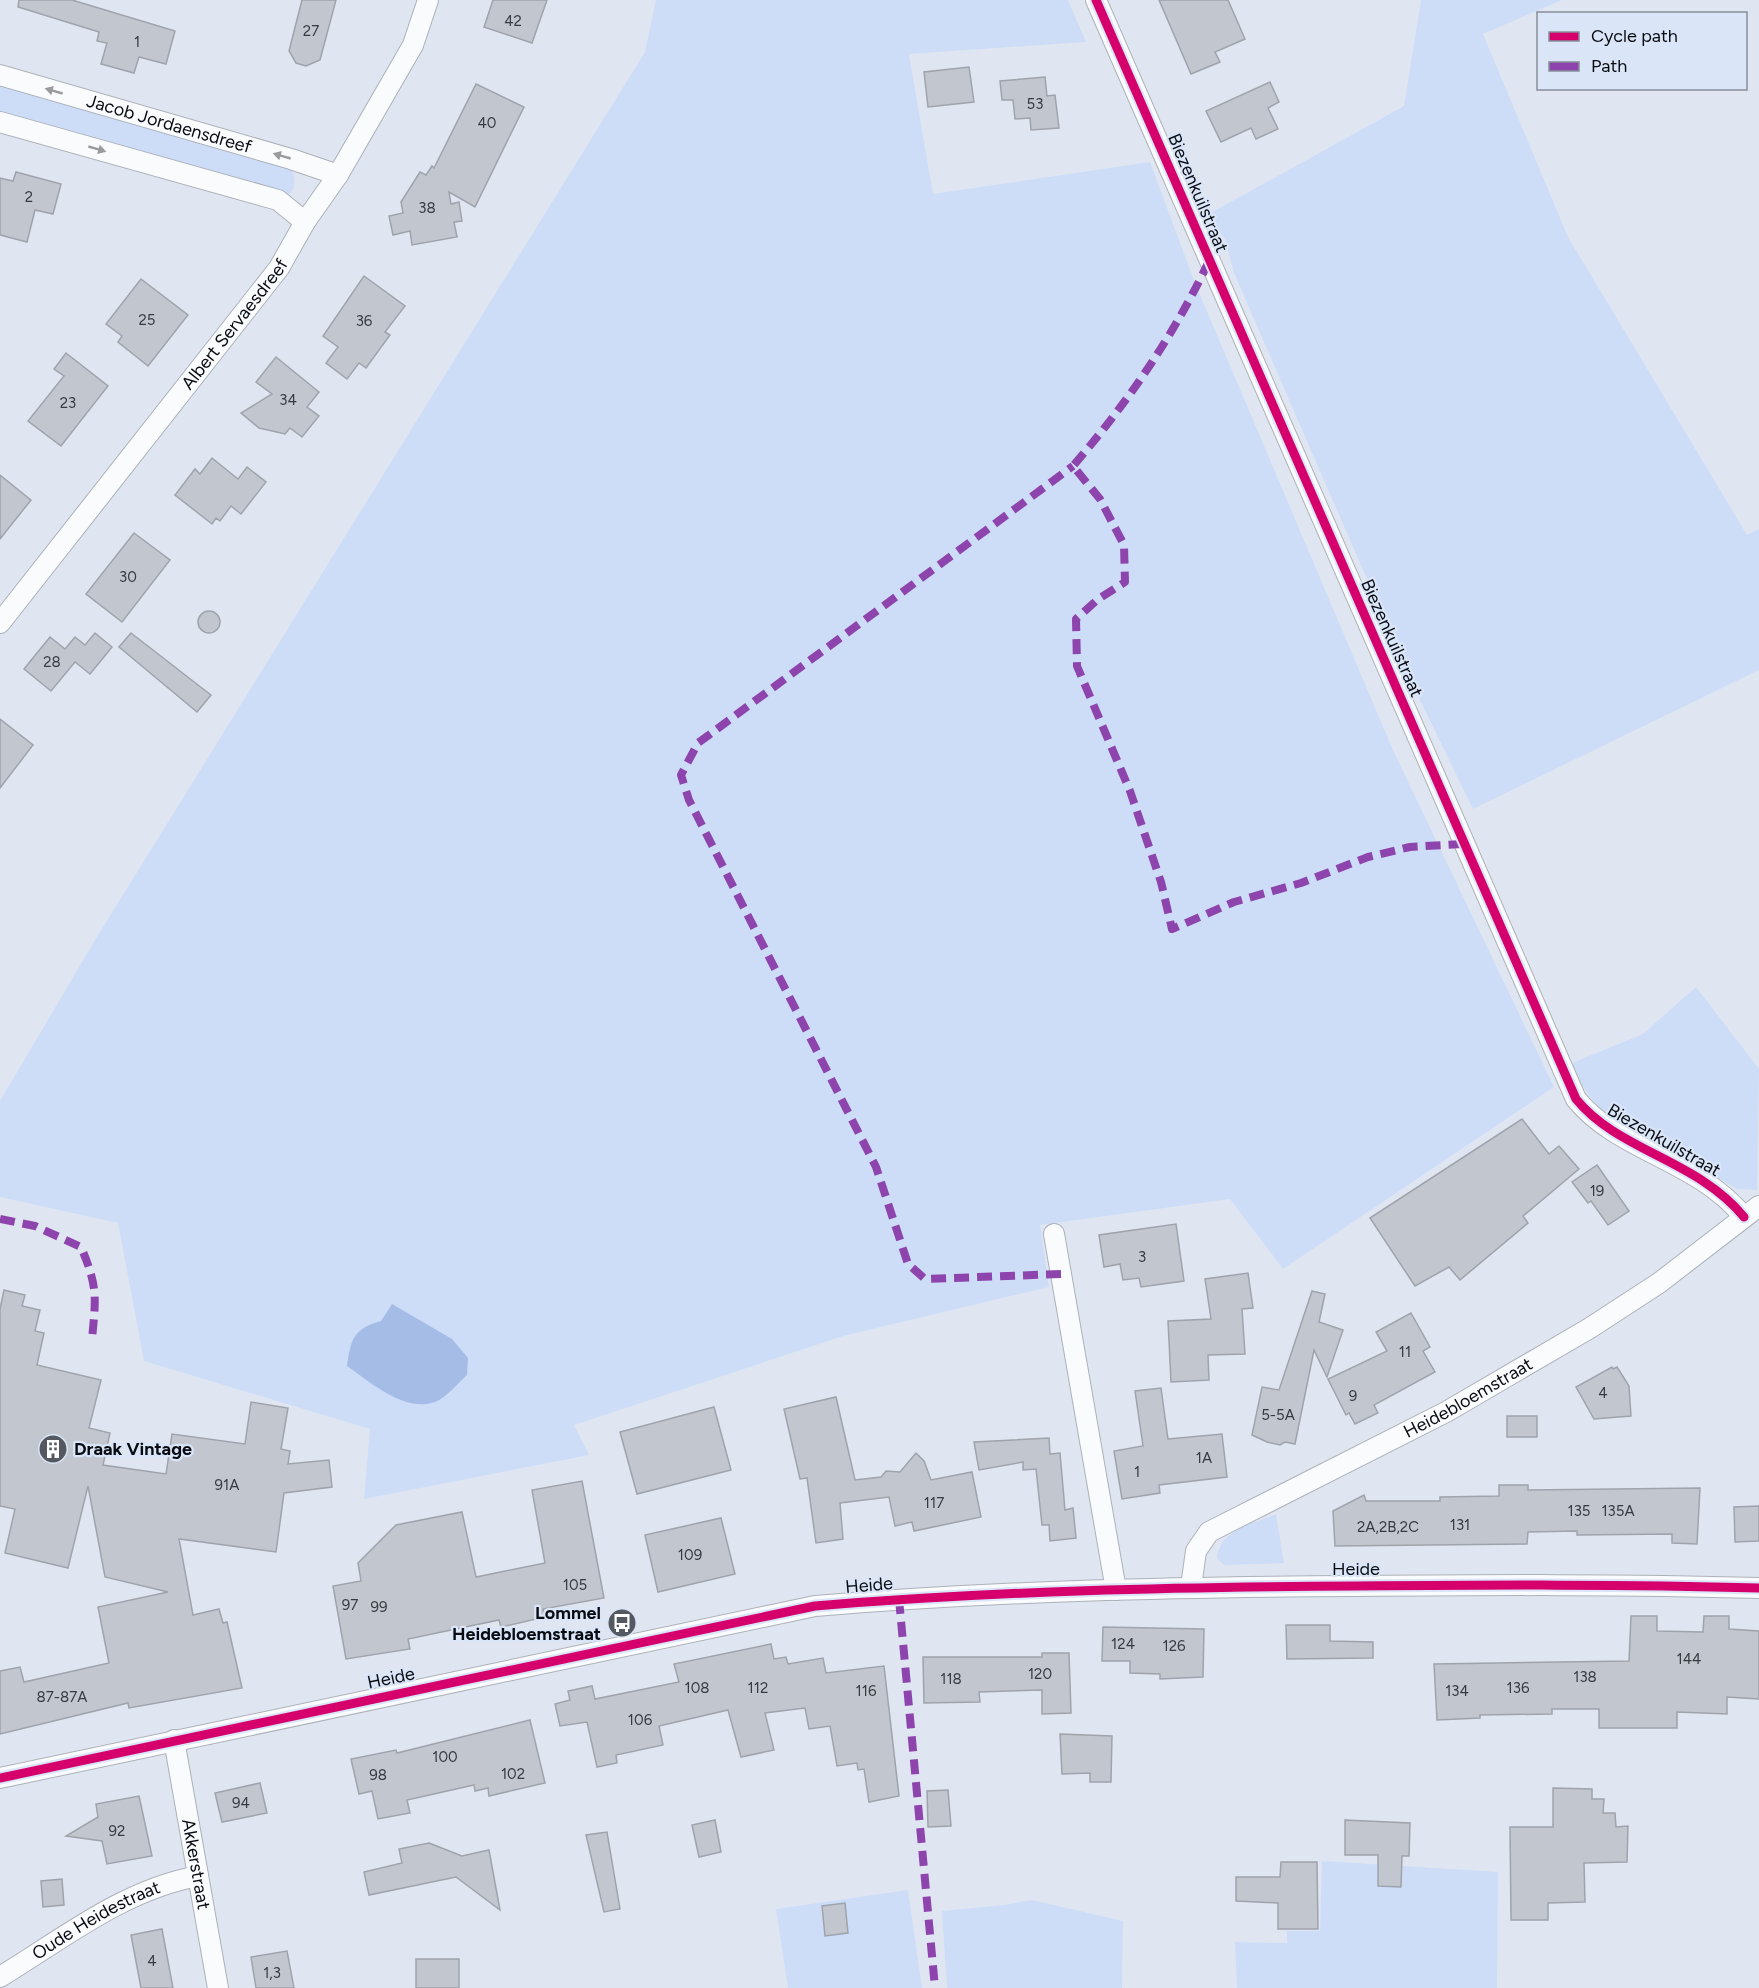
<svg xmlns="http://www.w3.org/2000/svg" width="1759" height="1988" viewBox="0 0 1759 1988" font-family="Figtree,sans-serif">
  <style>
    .green { fill: #cdddf8 }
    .water { fill: #a5bde6 }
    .building { fill: #c2c6ce; stroke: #9fa3ac; stroke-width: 1.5 }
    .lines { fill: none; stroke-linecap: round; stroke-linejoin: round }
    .minor-casing { stroke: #acb1b9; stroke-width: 22 }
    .minor { stroke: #fafbfd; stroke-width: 20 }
    .quiet { stroke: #8e44ad; stroke-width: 8; stroke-dasharray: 15 8; stroke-linecap: butt }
    .cycleway-casing { stroke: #dae5f7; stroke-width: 13 }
    .cycleway { stroke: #d6006c; stroke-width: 9 }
    .oneway { fill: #999b9f }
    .labels { text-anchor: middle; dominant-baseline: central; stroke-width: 4.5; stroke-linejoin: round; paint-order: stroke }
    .number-label { font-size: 15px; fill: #363a41 }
    .street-label { font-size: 18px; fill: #080c12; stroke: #dae5f7 }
    .poi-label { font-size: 18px; font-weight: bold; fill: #080c12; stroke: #dae5f7; text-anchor: start }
  </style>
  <rect width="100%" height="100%" fill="#e0e6f1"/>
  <g class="green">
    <path d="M656,0H1068L1086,42L909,54L933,194L1150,162L1195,283L1393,750L1554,1087L1283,1269L1230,1199L1040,1225L1049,1287L843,1336L574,1425L589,1455L364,1499L370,1429L144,1361L118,1223L0,1197V1101L95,940L645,52Z"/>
    <path d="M1421,0H1562L1483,34L1568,237L1747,535L1759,529V670L1473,809L1416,692L1234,273L1225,239L1207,215L1404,106Z"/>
    <path d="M0,85L286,166C295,172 296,179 293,189L289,194L282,193L0,113Z"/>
    <path d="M1696,987L1759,1069L1757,1190L1737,1189L1597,1106L1582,1085L1572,1063L1643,1034Z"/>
    <path d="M1276,1514L1284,1563L1224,1565L1217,1558C1219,1530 1253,1524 1276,1514Z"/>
    <path d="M1322,1861L1498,1872L1497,1988H1237L1235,1942L1287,1943V1931H1320Z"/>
    <path d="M908,1890L922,1988H788L776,1909Z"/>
    <path d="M1032,1900L1123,1921L1122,1988H947L942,1911L1004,1905Z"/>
  </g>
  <path class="water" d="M392,1304L452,1339L468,1358L467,1375C458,1383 446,1398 435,1402C405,1413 370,1382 347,1366C351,1339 353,1329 381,1321Z"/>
  <g class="building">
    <path d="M19,0H72L175,31L166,64L139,57L134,73L101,64L107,43L97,41L99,32L18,7Z"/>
    <path d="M302,0H336L320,60L306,66L296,63L289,51Z"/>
    <path d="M493,0H547L532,43L484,27Z"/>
    <path d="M1159,0H1228L1245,39L1215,52L1220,62L1191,74Z"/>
    <path d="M969,67L974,102L928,107L924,72Z"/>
    <path d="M1045,77L1047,96L1055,95L1059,128L1031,130L1030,118L1015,119L1013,100H1002L1000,81Z"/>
    <path d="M1270,82L1279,102L1268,108L1278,129L1256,139L1251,128L1221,142L1206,111Z"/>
    <path d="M476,84L524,107L475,207L449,192L451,204L459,202L462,221L454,222L457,237L412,245L410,231L393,235L389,216L403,213L401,202L420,172L426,175L432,166L434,168Z"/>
    <path d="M16,172L61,184L53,214L35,210L27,242L0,235V178L13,181Z"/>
    <path d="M364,276L405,306L385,332L390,335L366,368L359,363L347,379L326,363L338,347L323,336Z"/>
    <path d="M141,279L188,315L148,366L118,342L122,336L106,324Z"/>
    <path d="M66,353L108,386L61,446L28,421L64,376L54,369Z"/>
    <path d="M276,357L319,392L307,407L319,416L302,437L290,428L285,434L259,428L241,413L272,394L256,382Z"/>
    <path d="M212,458L238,479L247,467L266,482L241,514L231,506L220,521L216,518L212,524L175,495L195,469L200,474Z"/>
    <path d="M0,475L31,500L0,539Z"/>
    <path d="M134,533L170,560L122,622L86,594Z"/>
    <circle cx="209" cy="622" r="11"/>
    <path d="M95,633L112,647L90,674L75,662L51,691L24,669L50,637L65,649L75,637L85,645Z"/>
    <path d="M131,633L211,695L197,712L119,647Z"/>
    <path d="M0,719L33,745L0,788Z"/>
    <path d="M1522,1119L1549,1154L1559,1146L1579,1169L1523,1216L1528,1223L1460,1280L1449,1267L1415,1286L1370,1218Z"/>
    <path d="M1597,1165L1629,1211L1608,1225L1591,1201L1588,1203L1572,1182Z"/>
    <path d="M1176,1224L1184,1281L1141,1287L1139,1278L1123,1280L1120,1264L1104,1267L1099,1235Z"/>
    <path d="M1248,1273L1253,1308L1242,1309L1245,1354L1208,1355L1209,1380L1171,1382L1168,1321L1211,1319L1205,1279Z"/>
    <path d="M4,1290L25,1295L22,1306L40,1310L35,1331L44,1333L37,1365L101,1380L89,1428L110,1433L103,1465L166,1474L172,1434L245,1444L251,1402L288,1408L281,1449L290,1451L288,1464L329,1460L332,1487L284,1493L276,1552L179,1539L193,1615L219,1609L223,1623L227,1622L242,1688L129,1708L128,1703L0,1734V1671L20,1667L24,1682L109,1663L98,1607L168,1592L105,1577L88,1486L68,1568L5,1553L15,1509L0,1506V1309Z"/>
    <path d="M1312,1291L1325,1294L1319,1322L1343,1330L1327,1377L1314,1350L1295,1444L1285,1442L1280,1445L1267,1442L1252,1435L1262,1387L1279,1390Z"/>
    <path d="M1411,1313L1430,1347L1423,1351L1435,1372L1374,1405L1378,1413L1355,1424L1349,1413L1346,1415L1328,1379L1387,1351L1376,1332Z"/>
    <path d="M1612,1367L1613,1369L1617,1367L1629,1386L1631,1416L1594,1419L1576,1387Z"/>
    <path d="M1161,1388L1168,1439L1222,1434L1227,1477L1159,1485L1160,1493L1122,1499L1114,1451L1143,1446L1135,1391Z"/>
    <path d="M836,1397L855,1480L881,1477L886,1471L900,1472L916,1453L924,1461L931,1480L972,1472L981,1517L914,1531L912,1522L895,1526L889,1497L840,1503L843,1539L816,1543L807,1478L800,1479L784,1409Z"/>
    <path d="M714,1407L731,1470L637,1494L620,1432Z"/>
    <rect x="1507" y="1416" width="30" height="21"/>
    <path d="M1049,1438L1050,1454L1060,1453L1065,1510L1073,1508L1076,1538L1050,1541L1049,1525H1042L1036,1469L1023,1470V1462L979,1470L974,1442Z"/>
    <path d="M582,1481L604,1598L543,1609L545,1617L501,1627L499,1620L408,1639L410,1649L346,1659L333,1586L361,1581L358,1563L396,1525L462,1512L476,1577L545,1563L532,1490Z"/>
    <path d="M1499,1485H1528V1490L1700,1488L1697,1544L1672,1543V1534L1577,1535V1531L1528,1532L1527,1544L1335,1546L1333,1511L1364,1495L1366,1501H1440V1497L1499,1496Z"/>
    <path d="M1759,1506V1541L1735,1542L1734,1507Z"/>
    <path d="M721,1518L735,1574L658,1592L645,1535Z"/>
    <path d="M1631,1616H1657V1631L1703,1632L1704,1616H1729V1629L1759,1631V1699L1727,1697V1714L1677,1712V1728H1599V1709H1552V1714L1480,1715V1718L1437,1720L1434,1664L1629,1661Z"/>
    <path d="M1286,1625H1330V1641L1373,1642V1658L1287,1659Z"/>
    <path d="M1103,1627L1204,1629L1203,1677L1160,1679V1674L1130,1673V1661H1102Z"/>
    <path d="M771,1644L774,1659L786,1657L788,1664L823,1658L826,1673L884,1666L899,1796L869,1802L864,1769L858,1770L857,1763L837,1766L830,1726L809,1729L805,1708L765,1713L774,1750L741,1757L728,1710L659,1726L663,1745L616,1755L617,1763L597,1767L587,1722L560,1726L555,1704L570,1700L568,1691L592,1686L595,1699L679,1682L674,1664Z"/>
    <path d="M1042,1653H1069L1071,1713L1042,1714V1690L979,1692L980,1702L924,1703L923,1657H1042Z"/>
    <path d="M530,1720L545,1783L489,1796L488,1788L475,1791L474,1785L407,1800L410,1813L378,1819L372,1791L359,1794L351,1759L396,1750L397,1753Z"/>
    <path d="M1060,1734L1112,1736L1111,1782H1090V1773L1062,1774Z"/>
    <path d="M260,1783L267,1813L222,1822L215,1793Z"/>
    <path d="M1553,1788L1592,1789V1799H1604L1603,1813H1615L1616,1827L1628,1826L1627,1862L1584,1863L1585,1902L1548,1903V1920H1511L1510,1827H1553Z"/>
    <path d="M948,1790L951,1826L928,1827L927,1791Z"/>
    <path d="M139,1796L152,1856L107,1864L102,1841L66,1836L98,1817L96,1804Z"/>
    <path d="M715,1820L721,1852L699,1857L692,1825Z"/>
    <path d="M1345,1820L1410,1823L1409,1856H1402L1401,1887L1378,1886V1855H1345Z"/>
    <path d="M607,1832L620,1909L604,1912L586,1835Z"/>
    <path d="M429,1843L462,1856L489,1850L500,1910L456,1877L369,1895L364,1872L402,1863L399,1849Z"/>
    <path d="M1281,1862H1317L1318,1929H1278V1903L1236,1901V1877H1280Z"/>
    <path d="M62,1879L64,1905L43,1907L41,1881Z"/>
    <path d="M845,1903L848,1933L825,1936L822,1906Z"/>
    <path d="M162,1929L173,1988H141L131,1935Z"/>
    <path d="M287,1951L294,1988H256L251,1957Z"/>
    <rect x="416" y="1959" width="43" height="29"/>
  </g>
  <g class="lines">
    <g class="minor-casing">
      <g id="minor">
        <path d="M1096,0L1576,1099C1618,1151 1698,1160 1744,1217"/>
        <path id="s1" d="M0,75L291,159L338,175"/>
        <path d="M0,122L278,200L305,222"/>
        <path id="s2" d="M0,623L279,268L305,222L338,175L413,45L428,0"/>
        <path d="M1054,1234L1116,1590"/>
        <path id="s3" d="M1191,1587L1196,1551L1209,1532L1446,1412L1590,1328L1659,1283L1759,1206"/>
        <path id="s4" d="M174,1740L218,1988"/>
        <path d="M0,1778L815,1606C995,1591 1175,1587 1356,1586C1490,1585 1624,1584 1759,1588"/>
        <path id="s5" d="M0,1977C64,1938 123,1890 198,1876"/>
      </g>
    </g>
    <use href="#minor" class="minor"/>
    <g class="quiet">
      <path d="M1209,261C1173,337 1128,402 1073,466L1100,499L1124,545L1125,582L1097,600L1076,619L1077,666L1130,791L1161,882L1172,929L1234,902L1301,883L1368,857L1410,847L1463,844"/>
      <path d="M0,1219L35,1226L81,1247C98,1287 96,1297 92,1339"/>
      <path d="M1061,1274L925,1279L908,1264L876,1167L689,800L681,775L698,743L1073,466"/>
      <path d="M899,1599L935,1988"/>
    </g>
    <g class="cycleway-casing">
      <g id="cycleway">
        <path d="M1096,0L1576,1099C1618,1151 1698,1160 1744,1217"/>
        <path d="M0,1778L815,1606C995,1591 1175,1587 1356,1586C1490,1585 1624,1584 1759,1588"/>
      </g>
    </g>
    <use href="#cycleway" class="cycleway"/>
  </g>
  <defs><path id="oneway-solid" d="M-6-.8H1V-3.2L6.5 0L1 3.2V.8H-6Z" transform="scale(1.5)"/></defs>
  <g class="oneway">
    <use href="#oneway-solid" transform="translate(54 91) rotate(-164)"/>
    <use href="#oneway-solid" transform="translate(97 149) rotate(16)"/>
    <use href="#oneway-solid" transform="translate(282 156) rotate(-164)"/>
  </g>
  <defs>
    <g id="building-disc" transform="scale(1.5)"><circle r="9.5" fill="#545860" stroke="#dae5f7"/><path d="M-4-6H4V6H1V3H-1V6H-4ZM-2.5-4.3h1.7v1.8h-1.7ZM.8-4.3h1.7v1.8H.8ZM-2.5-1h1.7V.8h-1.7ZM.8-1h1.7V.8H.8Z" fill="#fff"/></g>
    <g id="bus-disc" transform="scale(1.5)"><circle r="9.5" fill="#545860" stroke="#dae5f7"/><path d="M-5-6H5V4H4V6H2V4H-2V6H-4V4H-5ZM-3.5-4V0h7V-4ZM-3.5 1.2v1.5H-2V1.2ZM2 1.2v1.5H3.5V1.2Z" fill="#fff"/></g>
  </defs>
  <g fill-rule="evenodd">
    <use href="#building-disc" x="53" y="1449"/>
    <use href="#bus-disc" x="622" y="1623"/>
  </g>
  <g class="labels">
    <g class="number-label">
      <text x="513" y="21">42</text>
      <text x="311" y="31">27</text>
      <text x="137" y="42">1</text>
      <text x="1035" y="104">53</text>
      <text x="487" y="123">40</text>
      <text x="29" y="197">2</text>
      <text x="427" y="208">38</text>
      <text x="147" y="320">25</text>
      <text x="364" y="321">36</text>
      <text x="288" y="400">34</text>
      <text x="68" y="403">23</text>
      <text x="128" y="577">30</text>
      <text x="52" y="662">28</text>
      <text x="1597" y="1191">19</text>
      <text x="1142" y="1257">3</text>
      <text x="1405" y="1352">11</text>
      <text x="1603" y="1393">4</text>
      <text x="1353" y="1396">9</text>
      <text x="1278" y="1415">5-5A</text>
      <text x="1204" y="1458">1A</text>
      <text x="1137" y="1472">1</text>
      <text x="227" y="1485">91A</text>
      <text x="934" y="1503">117</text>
      <text x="1579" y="1511">135</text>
      <text x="1618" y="1511">135A</text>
      <text x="1460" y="1525">131</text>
      <text x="1388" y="1527">2A,2B,2C</text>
      <text x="690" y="1555">109</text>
      <text x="575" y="1585">105</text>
      <text x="350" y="1605">97</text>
      <text x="379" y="1607">99</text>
      <text x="1123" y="1644">124</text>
      <text x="1174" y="1646">126</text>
      <text x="1689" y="1659">144</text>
      <text x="1040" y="1674">120</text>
      <text x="1585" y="1677">138</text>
      <text x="951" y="1679">118</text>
      <text x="697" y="1688">108</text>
      <text x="758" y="1688">112</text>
      <text x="1518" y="1688">136</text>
      <text x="866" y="1691">116</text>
      <text x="1457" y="1691">134</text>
      <text x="62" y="1697">87-87A</text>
      <text x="640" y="1720">106</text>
      <text x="445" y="1757">100</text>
      <text x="513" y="1774">102</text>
      <text x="378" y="1775">98</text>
      <text x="241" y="1803">94</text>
      <text x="117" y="1831">92</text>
      <text x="152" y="1961">4</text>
      <text x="272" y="1973">1,3</text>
    </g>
    <g class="street-label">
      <text stroke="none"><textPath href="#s1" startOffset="176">Jacob Jordaensdreef</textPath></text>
      <text transform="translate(1198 193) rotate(67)">Biezenkuilstraat</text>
      <text stroke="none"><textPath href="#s2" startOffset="380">Albert Servaesdreef</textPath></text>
      <text transform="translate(1392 638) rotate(66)">Biezenkuilstraat</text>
      <text transform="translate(1664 1140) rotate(30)">Biezenkuilstraat</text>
      <text stroke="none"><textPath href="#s3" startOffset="351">Heidebloemstraat</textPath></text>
      <text x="1356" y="1569">Heide</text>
      <text transform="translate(869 1585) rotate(-5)">Heide</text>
      <text transform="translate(391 1678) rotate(-12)">Heide</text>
      <text stroke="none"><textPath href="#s4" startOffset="126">Akkerstraat</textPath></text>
      <text stroke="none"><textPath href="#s5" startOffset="112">Oude Heidestraat</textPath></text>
    </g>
    <g class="poi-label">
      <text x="74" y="1449">Draak Vintage</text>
      <text x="601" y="1613" text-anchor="end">Lommel<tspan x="601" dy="21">Heidebloemstraat</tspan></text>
    </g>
  </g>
  <rect x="1537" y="12" width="210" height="78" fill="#dae5f7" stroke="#868e9b" stroke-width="1.5"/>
  <rect x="1549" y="32" width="30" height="9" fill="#d6006c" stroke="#868e9b" stroke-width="1.5"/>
  <text x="1591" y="42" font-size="18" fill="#080c12">Cycle path</text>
  <rect x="1549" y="62" width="30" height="9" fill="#8e44ad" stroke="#868e9b" stroke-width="1.5"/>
  <text x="1591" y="72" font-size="18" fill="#080c12">Path</text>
</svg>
